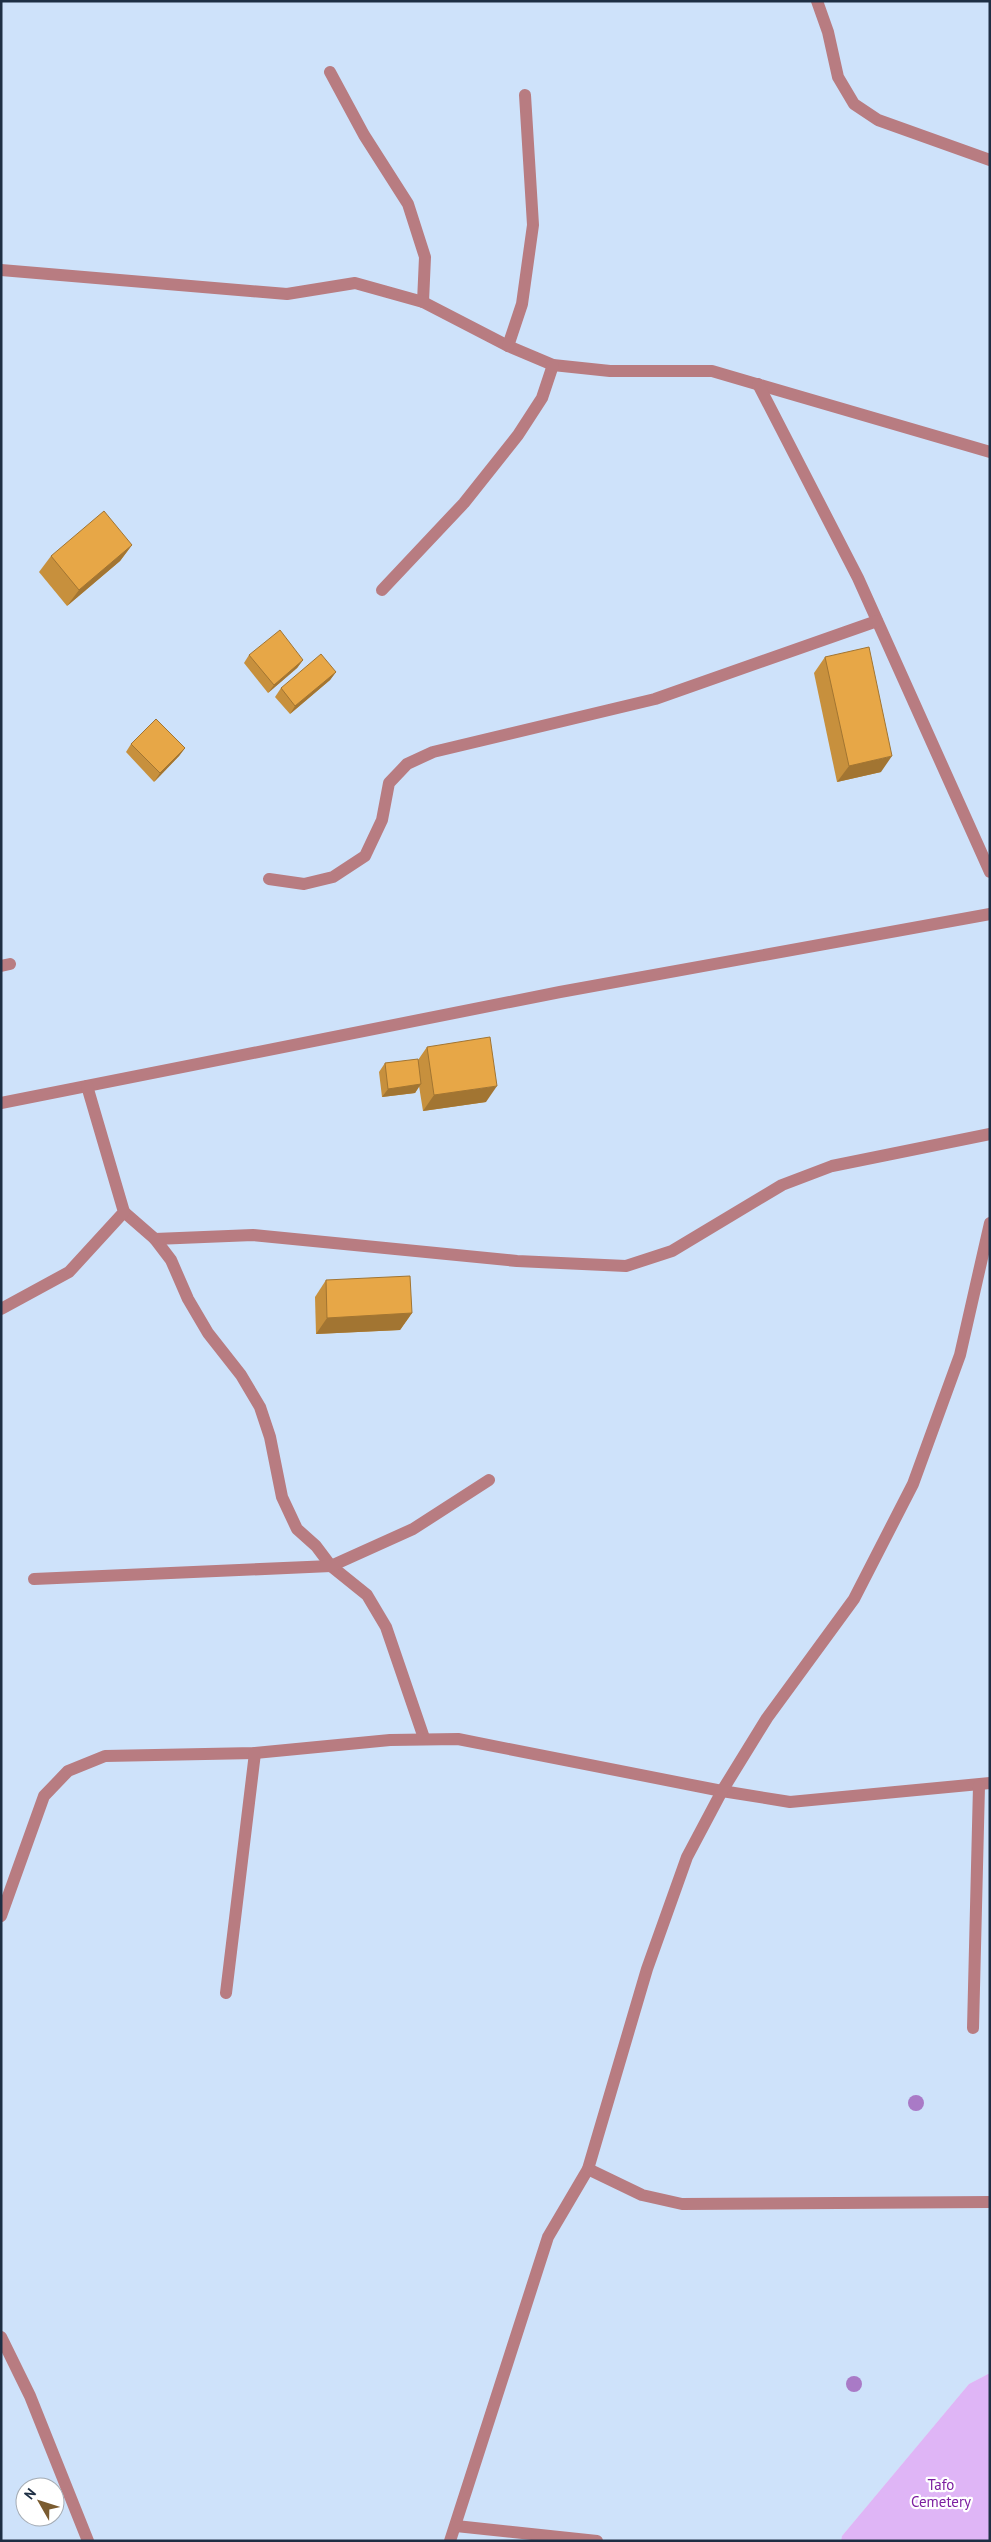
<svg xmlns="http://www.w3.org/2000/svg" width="991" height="2542" viewBox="0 0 991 2542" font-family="'PT Sans',sans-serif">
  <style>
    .built { fill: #cee2fa; fill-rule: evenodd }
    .green { fill: #dfb5f6 }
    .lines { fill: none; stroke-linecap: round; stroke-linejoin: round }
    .minor { stroke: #b87c81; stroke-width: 12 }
    .tree { fill: #a97ac6 }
    .wall { fill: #c7903d }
    .shaded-wall { fill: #a27532 }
    .building { fill: #e7a747; stroke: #a27532 }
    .labels { text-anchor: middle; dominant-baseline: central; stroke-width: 4.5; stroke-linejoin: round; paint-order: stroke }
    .park-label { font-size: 15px; fill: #7c1fa0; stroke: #fff }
  </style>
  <rect width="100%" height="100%" fill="#e0e9f4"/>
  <path class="built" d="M1,1H990V2373L969,2384L842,2536L841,2541H1ZM25,2487H55V2517H25Z"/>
  <path class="green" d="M990,2373V2541H841L842,2536L969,2384Z"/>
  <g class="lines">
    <g class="minor">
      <path d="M817,1L828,32L838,77L854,104L878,120L990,160"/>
      <path d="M330,72L364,135L408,204L425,257L423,302"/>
      <path d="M1,270L287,294L355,283L423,302L508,346L553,365L610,371H712L990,452"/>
      <path d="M508,346L522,304L533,225L525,95"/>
      <path d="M758,384L858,578L990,872"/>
      <path d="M382,590L464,503L518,435L542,398L553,365"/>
      <path d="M269,879L304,884L333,877L365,856L382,820L389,783L407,764L433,752L655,699L877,621"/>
      <path d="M1,966L10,964"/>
      <path d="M1,1103L560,992L990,914"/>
      <path d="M124,1212L155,1239L171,1260L188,1299L208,1333L241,1375L260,1407L270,1437L282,1497L297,1529L316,1546L331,1566L367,1595L386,1627L424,1738"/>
      <path d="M155,1239L253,1235L517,1261L626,1266L672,1251L782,1185L832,1166L990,1134"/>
      <path d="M1,1309L69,1272L124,1212L87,1086"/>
      <path d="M34,1579L331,1566L413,1529L489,1480"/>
      <path d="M1,1916L44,1796L68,1771L105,1756L255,1753L390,1740L458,1739L722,1791L790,1802L990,1783"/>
      <path d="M226,1993L255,1753"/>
      <path d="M973,2028L979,1786"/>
      <path d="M588,2169L642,2195L682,2204L990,2202"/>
      <path d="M1,2337L30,2396L88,2541"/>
      <path d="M456,2526L597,2541"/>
      <path d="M450,2541L548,2237L588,2169L647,1969L687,1857L722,1791L767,1718L854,1599L913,1484L960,1355L990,1223"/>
    </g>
  </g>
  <g class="tree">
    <circle cx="916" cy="2103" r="8"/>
    <circle cx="854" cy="2384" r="8"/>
  </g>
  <g class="wall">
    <path d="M132,545L120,561L67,606L39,572L51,556Z"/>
    <path d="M249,655L303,660L297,668L268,693L244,663Z"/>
    <path d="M825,657L881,772L837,782L814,673Z"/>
    <path d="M336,672L330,680L290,714L275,697L281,688Z"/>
    <path d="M131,744L185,748L179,756L154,782L126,752Z"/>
    <path d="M427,1047L486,1102L423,1111L419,1086L415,1093L382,1097L379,1072L385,1063L418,1060Z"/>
    <path d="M326,1280L412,1313L400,1330L316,1334L315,1297Z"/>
  </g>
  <g class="shaded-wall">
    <path d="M132,545L120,561L67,606L79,590Z"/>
    <path d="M303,660L297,668L268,693L274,685Z"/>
    <path d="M336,672L330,680L290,714L295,706Z"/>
    <path d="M185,748L179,756L154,782L160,773Z"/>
    <path d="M892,756L881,772L837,782L849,766Z"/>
    <path d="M421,1084L415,1093L382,1097L388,1089Z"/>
    <path d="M497,1086L486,1102L423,1111L434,1095Z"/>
    <path d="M412,1313L400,1330L316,1334L327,1318Z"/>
  </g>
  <g class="building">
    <path d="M104,511L132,545L79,590L51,556Z"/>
    <path d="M280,630L303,660L274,685L249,655Z"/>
    <path d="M869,647L892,756L849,766L825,657Z"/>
    <path d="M321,654L336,672L295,706L281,688Z"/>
    <path d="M156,719L185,748L160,773L131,744Z"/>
    <path d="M490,1037L497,1086L434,1095L427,1047Z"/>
    <path d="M418,1059L421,1084L388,1089L385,1063Z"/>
    <path d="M410,1276L412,1313L327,1318L326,1280Z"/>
  </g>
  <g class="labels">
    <g class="park-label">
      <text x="941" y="2484">Tafo<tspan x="941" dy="17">Cemetery</tspan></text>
    </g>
  </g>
  <rect width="991" height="2542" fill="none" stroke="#1e2f44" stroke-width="5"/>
  <g transform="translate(40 2502) rotate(309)"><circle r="24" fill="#ffffff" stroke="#a5acb4"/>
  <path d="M0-4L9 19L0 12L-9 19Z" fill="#7b5c31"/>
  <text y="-8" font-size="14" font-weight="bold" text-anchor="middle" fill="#1e2f44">N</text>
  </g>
</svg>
